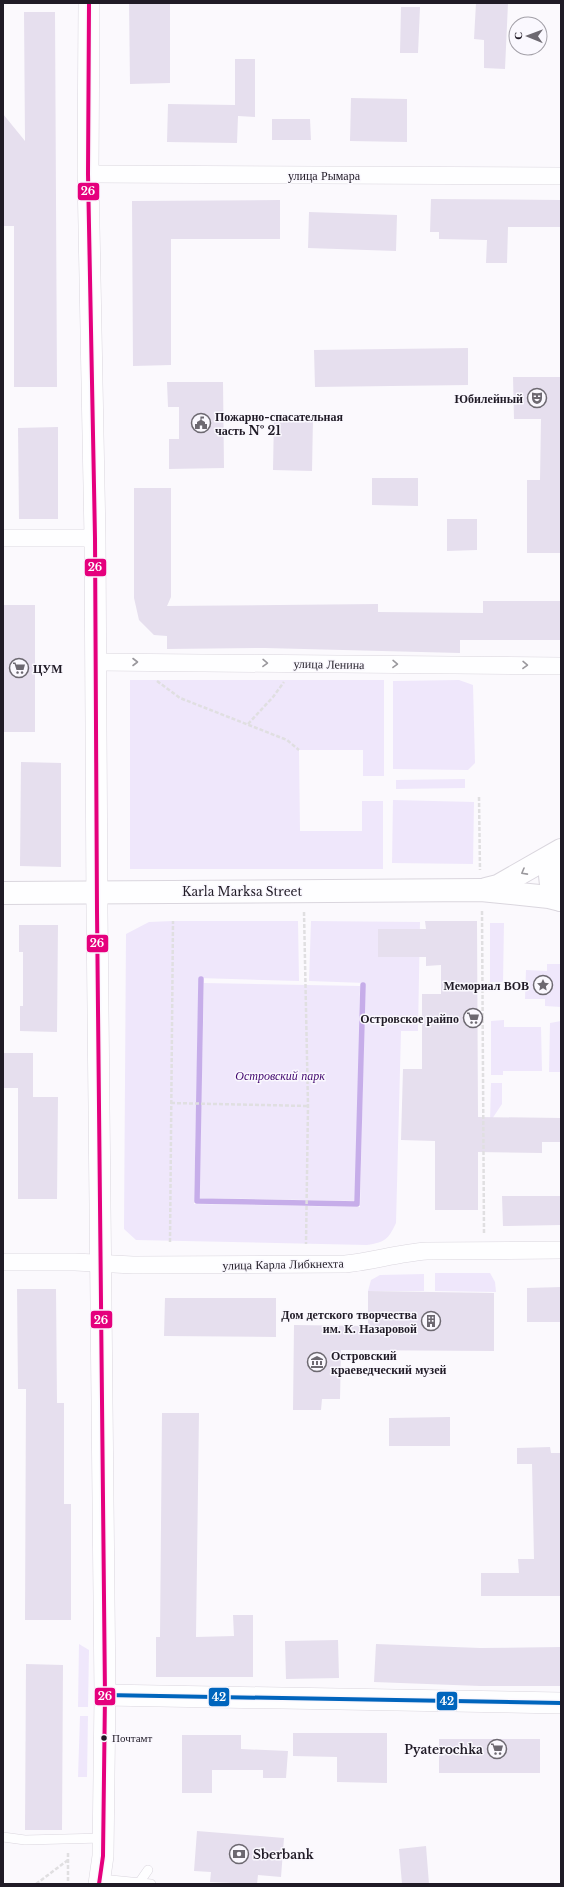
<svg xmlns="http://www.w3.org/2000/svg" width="564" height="1887" viewBox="0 0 564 1887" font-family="'Libre Baskerville',serif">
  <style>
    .green { fill: #efe7fb }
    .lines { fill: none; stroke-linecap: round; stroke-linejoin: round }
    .stream { stroke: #c6ade9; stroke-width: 5.5 }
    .building { fill: #e6dfee }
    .service-casing { stroke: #dad6de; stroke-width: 10 }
    .minor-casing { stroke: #dad6de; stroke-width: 18 }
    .tertiary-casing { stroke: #dad6de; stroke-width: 22 }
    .secondary-casing { stroke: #dad6de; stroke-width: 24 }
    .path { stroke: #e0dfe1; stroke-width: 2.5; stroke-dasharray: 4 2; stroke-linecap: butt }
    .service { stroke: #fefeff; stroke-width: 9 }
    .minor { stroke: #fefeff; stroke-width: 17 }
    .tertiary { stroke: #fefeff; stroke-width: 21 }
    .secondary { stroke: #fefeff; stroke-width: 22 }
    .bus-1-casing { stroke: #faf8fe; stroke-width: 7 }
    .bus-2-casing { stroke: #faf8fe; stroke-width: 7 }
    .bus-1 { stroke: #e5007d; stroke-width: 4 }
    .bus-2 { stroke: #0065bd; stroke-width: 4 }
    .oneway { stroke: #9a989d }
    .bus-dot { fill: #201b26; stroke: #faf8fe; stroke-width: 1.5 }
    .labels { text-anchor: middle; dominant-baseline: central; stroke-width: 3; stroke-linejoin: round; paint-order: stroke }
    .bus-label { font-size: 11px; fill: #201b26; stroke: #faf8fe; text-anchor: start }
    .street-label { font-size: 12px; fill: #201b26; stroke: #faf8fe }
    .poi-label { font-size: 12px; font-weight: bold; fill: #201b26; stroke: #faf8fe; text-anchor: end }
    .park-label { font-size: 12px; font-style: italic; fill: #42086f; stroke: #faf8fe }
    .line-badge { stroke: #faf8fe; stroke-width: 1.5 }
    .badge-label { font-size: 11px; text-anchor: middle; font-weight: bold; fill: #fff }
  </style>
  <rect width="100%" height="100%" fill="#fbf9fd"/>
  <g class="green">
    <path d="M130,680H384V776H363V750H299L300,831H362V801H383V869H130Z"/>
    <path d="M459,680L473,685L475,763L468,770L393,769V681Z"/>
    <path d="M465,779V788L396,789V780Z"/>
    <path d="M393,800L474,802L473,864L392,863Z"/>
    <path d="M173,921H298L299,981L199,978L194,1204L360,1207L365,983L309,981L311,921L420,922L418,1031H401L396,1223C388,1240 385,1242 367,1245L136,1240L124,1229L126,934L149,922Z"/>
    <path d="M490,923H504L503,982H490Z"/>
    <path d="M547,964H561V1007L545,1006V999H525L526,970L547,971Z"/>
    <path d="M204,983L360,986L357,1201L199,1198Z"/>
    <path d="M504,1020V1027H541L542,1071H503V1075H491V1021Z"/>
    <path d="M561,1021V1072H549L550,1023Z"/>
    <path d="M491,1083H502V1104L490,1122Z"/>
    <path d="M435,1273H490L495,1282L496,1292L435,1291Z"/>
    <path d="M424,1274V1291H368L371,1280L380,1275Z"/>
    <path d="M79,1644L89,1650L88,1707H78Z"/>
    <path d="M80,1716H88L87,1777H78Z"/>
  </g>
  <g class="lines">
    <path class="stream" d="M201,979L197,1201L357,1204L363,985"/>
  </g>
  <g class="building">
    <path d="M129,3H170V83L130,84Z"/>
    <path d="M476,3H508L505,69L484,68V40L474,39Z"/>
    <path d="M401,7H420L418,53H400Z"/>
    <path d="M24,12H55L57,387H14V226H3V114L25,141Z"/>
    <path d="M235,59H255V117L238,116L237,143L167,142L168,104L235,105Z"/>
    <path d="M351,98L407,99V142L350,141Z"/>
    <path d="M272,119H310L311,140H272Z"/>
    <path d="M431,199L561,200V227H508L507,263H486L487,240L439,239V232H430Z"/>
    <path d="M280,200V239H171V365L133,366L132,201Z"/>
    <path d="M309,212L397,215L396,251L308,248Z"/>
    <path d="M468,348V385L315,387L314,350Z"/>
    <path d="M513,377H561V553H527V480H540L541,419H514Z"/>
    <path d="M167,382H223L224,468L169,469V439H179V407H168Z"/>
    <path d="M274,416L313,417L312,471L273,470Z"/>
    <path d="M58,427V519H19L18,428Z"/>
    <path d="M372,478H418V506L372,505Z"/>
    <path d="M134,488H171V597L167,606L378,604V612L483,613V601H561V640H460V653L265,648L167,649V636L154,635L139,620L134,598Z"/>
    <path d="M447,519H477V550L447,551Z"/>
    <rect x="3" y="605" width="32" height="127"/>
    <path d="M21,762L61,763V867L20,866Z"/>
    <path d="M425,921H477L478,1117L561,1118V1142H542V1153L478,1152V1210H435V1141L401,1140L403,1069H422V994H441V965L426,966V957H378V929H426Z"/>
    <path d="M19,925H58L57,1032L20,1031V1006H23V952H19Z"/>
    <path d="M3,1053H33V1097H58L57,1199H18V1088H3Z"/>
    <path d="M502,1196H561V1225L503,1226Z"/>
    <path d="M561,1287V1322H527V1288Z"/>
    <path d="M17,1289H56L57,1403H64V1504H71V1620H25L26,1389H18Z"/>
    <path d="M368,1291L494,1293V1351L341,1350L340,1399H322L321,1410H293L294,1325L368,1326Z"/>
    <path d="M165,1298H276V1337L164,1336Z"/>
    <path d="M162,1413H199L196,1637L234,1636L233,1615H253V1677H156V1637H160Z"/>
    <path d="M450,1417V1446H389V1418Z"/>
    <path d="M550,1447L551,1453H561V1596H481V1573H519L518,1559H534L532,1464H517V1448Z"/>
    <path d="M338,1640L339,1678L286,1679L285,1641Z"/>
    <path d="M376,1644L480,1648L561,1647V1686H480L374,1682Z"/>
    <path d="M26,1664L63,1665L62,1830H25Z"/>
    <path d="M293,1733H387V1783L337,1782V1757L293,1756Z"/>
    <path d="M182,1735H241V1749L288,1751L286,1778H263V1770H212V1793H182Z"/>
    <rect x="439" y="1739" width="101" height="34"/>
    <path d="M197,1831L284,1838L281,1877L258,1875L257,1884L210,1882L211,1872L194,1871Z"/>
    <path d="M426,1846L429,1884H402L399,1849Z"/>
  </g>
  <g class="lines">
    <g class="service-casing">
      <g id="service">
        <path d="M3,1837L25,1840L103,1838"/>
        <path d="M101,1879L151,1884"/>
        <path d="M139,1883L148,1870"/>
      </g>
    </g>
    <g class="minor-casing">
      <g id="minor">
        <path d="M88,174L561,176"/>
        <path d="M3,538H95"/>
        <path d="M96,662L561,666"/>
        <path d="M3,1262H75L133,1265L345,1264C373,1261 399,1253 427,1251L561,1250"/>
      </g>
    </g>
    <g class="tertiary-casing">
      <g id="tertiary">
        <path d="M89,3L88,174L95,538L97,911L105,1695L103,1856L99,1884"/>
        <path d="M105,1695L561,1703"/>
      </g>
    </g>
    <g class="secondary-casing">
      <g id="secondary">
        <path d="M558,853C547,870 547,885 561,900"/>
        <path d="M486,889L498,886L561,850"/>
        <path d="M3,893L481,890L549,897L561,900"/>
      </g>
    </g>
    <g class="path">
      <path d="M157,681L180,698L287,740L299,750"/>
      <path d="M248,724L273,697L284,682"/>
      <path d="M479,797L480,870"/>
      <path d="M482,911L484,1234"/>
      <path d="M304,912L308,1106L306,1244"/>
      <path d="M171,1103L308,1106"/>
      <path d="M170,1242L173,921"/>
      <path d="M68,1853V1884"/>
      <path d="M36,1884L68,1860"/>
    </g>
    <use href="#service" class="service"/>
    <use href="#minor" class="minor"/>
    <use href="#tertiary" class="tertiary"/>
    <use href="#secondary" class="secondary"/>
    <g class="bus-1-casing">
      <path id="bus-1" d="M89,3L88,174L95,538L97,911L105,1695L103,1856L99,1884"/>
    </g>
    <g class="bus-2-casing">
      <path id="bus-2" d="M105,1695L561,1703"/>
    </g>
    <use href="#bus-1" class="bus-1"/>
    <use href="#bus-2" class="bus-2"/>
  </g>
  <defs><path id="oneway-chevron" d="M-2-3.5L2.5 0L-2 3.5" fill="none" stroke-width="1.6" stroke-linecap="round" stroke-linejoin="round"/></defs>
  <g class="oneway">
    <use href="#oneway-chevron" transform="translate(135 662)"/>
    <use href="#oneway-chevron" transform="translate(265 663) rotate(1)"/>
    <use href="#oneway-chevron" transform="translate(395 664) rotate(1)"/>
    <use href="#oneway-chevron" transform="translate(525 665) rotate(1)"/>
    <use href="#oneway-chevron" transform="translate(524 872) rotate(151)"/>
  </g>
  <defs>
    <g id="theatre-ring" transform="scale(1)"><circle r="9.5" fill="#faf8fe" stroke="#6d6971" stroke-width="1.5"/><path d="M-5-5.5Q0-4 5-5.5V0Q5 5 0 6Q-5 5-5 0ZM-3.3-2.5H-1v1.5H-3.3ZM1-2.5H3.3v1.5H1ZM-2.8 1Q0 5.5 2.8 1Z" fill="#6d6971"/></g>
    <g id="civic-ring" transform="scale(1)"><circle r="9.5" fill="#faf8fe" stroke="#6d6971" stroke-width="1.5"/><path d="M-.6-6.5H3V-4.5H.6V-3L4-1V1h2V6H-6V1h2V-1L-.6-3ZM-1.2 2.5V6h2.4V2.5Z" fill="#6d6971"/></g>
    <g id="supermarket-ring" transform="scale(1)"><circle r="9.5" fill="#faf8fe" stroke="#6d6971" stroke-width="1.5"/><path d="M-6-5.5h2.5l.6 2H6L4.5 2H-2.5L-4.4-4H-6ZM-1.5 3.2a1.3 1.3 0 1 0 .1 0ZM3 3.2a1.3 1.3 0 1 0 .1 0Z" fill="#6d6971"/></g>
    <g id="sight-ring" transform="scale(1)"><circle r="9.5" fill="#faf8fe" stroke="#6d6971" stroke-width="1.5"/><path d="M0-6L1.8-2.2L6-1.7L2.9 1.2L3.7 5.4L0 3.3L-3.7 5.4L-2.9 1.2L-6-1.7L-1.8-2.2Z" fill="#6d6971"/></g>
    <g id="building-ring" transform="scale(1)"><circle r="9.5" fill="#faf8fe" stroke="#6d6971" stroke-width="1.5"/><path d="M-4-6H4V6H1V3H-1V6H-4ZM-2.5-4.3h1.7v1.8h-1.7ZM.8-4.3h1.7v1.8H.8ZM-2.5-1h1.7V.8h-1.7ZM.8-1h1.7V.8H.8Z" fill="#6d6971"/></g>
    <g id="museum-ring" transform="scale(1)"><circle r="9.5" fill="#faf8fe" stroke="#6d6971" stroke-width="1.5"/><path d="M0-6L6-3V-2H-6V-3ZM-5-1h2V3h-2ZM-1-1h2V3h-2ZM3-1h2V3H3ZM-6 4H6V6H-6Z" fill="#6d6971"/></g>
    <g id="bank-ring" transform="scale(1)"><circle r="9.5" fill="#faf8fe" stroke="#6d6971" stroke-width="1.5"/><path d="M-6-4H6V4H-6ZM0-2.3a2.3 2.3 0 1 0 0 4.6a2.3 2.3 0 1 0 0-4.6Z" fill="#6d6971"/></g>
  </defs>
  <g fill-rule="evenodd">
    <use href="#theatre-ring" x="537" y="398"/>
    <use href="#civic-ring" x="201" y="423"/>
    <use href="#supermarket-ring" x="19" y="668"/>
    <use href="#sight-ring" x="543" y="985"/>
    <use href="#supermarket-ring" x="473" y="1018"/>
    <use href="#building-ring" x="431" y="1321"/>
    <use href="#museum-ring" x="317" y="1362"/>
    <use href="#supermarket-ring" x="497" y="1749"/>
    <use href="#bank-ring" x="239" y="1854"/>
  </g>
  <circle class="bus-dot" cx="104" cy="1738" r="3.5"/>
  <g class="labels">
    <g class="bus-label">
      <text x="112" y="1738">Почтамт</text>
    </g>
    <g class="street-label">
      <text x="324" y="175">улица Рымара</text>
      <text transform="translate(329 664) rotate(1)">улица Ленина</text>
      <text x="242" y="891">Karla Marksa Street</text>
      <text transform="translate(283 1264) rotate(-1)">улица Карла Либкнехта</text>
    </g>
    <g class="poi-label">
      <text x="523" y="398">Юбилейный</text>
      <text x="215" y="416" text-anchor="start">Пожарно-спасательная<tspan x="215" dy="14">часть № 21</tspan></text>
      <text x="33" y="668" text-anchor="start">ЦУМ</text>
      <text x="529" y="985">Мемориал ВОВ</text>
      <text x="459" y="1018">Островское райпо</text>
      <text x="417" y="1314">Дом детского творчества<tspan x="417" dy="14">им. К. Назаровой</tspan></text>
      <text x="331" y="1355" text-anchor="start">Островский<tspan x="331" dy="14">краеведческий музей</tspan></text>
      <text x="483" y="1749">Pyaterochka</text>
      <text x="253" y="1854" text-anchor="start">Sberbank</text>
    </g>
    <g class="park-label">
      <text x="280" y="1075">Островский парк</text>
    </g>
  </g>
  <g class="line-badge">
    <rect x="77" y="182" width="23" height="19" rx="4" fill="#e5007d"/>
    <rect x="84" y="558" width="23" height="19" rx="4" fill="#e5007d"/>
    <rect x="86" y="934" width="23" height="19" rx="4" fill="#e5007d"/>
    <rect x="90" y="1310" width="23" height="19" rx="4" fill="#e5007d"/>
    <rect x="94" y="1687" width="22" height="19" rx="4" fill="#e5007d"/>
    <rect x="208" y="1687" width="22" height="20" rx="4" fill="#0065bd"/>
    <rect x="436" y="1691" width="22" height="20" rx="4" fill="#0065bd"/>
  </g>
  <g class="badge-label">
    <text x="88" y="195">26</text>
    <text x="95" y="571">26</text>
    <text x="97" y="947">26</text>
    <text x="101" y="1324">26</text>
    <text x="105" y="1700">26</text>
    <text x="219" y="1701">42</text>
    <text x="447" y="1705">42</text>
  </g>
  <rect width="564" height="1887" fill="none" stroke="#201b26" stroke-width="8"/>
  <g transform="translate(528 36) rotate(271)"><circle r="19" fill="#faf8fe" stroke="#a3a0a8"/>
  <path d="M0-3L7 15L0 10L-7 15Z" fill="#6d6971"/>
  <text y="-6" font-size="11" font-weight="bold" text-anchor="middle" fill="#201b26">С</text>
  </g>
</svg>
